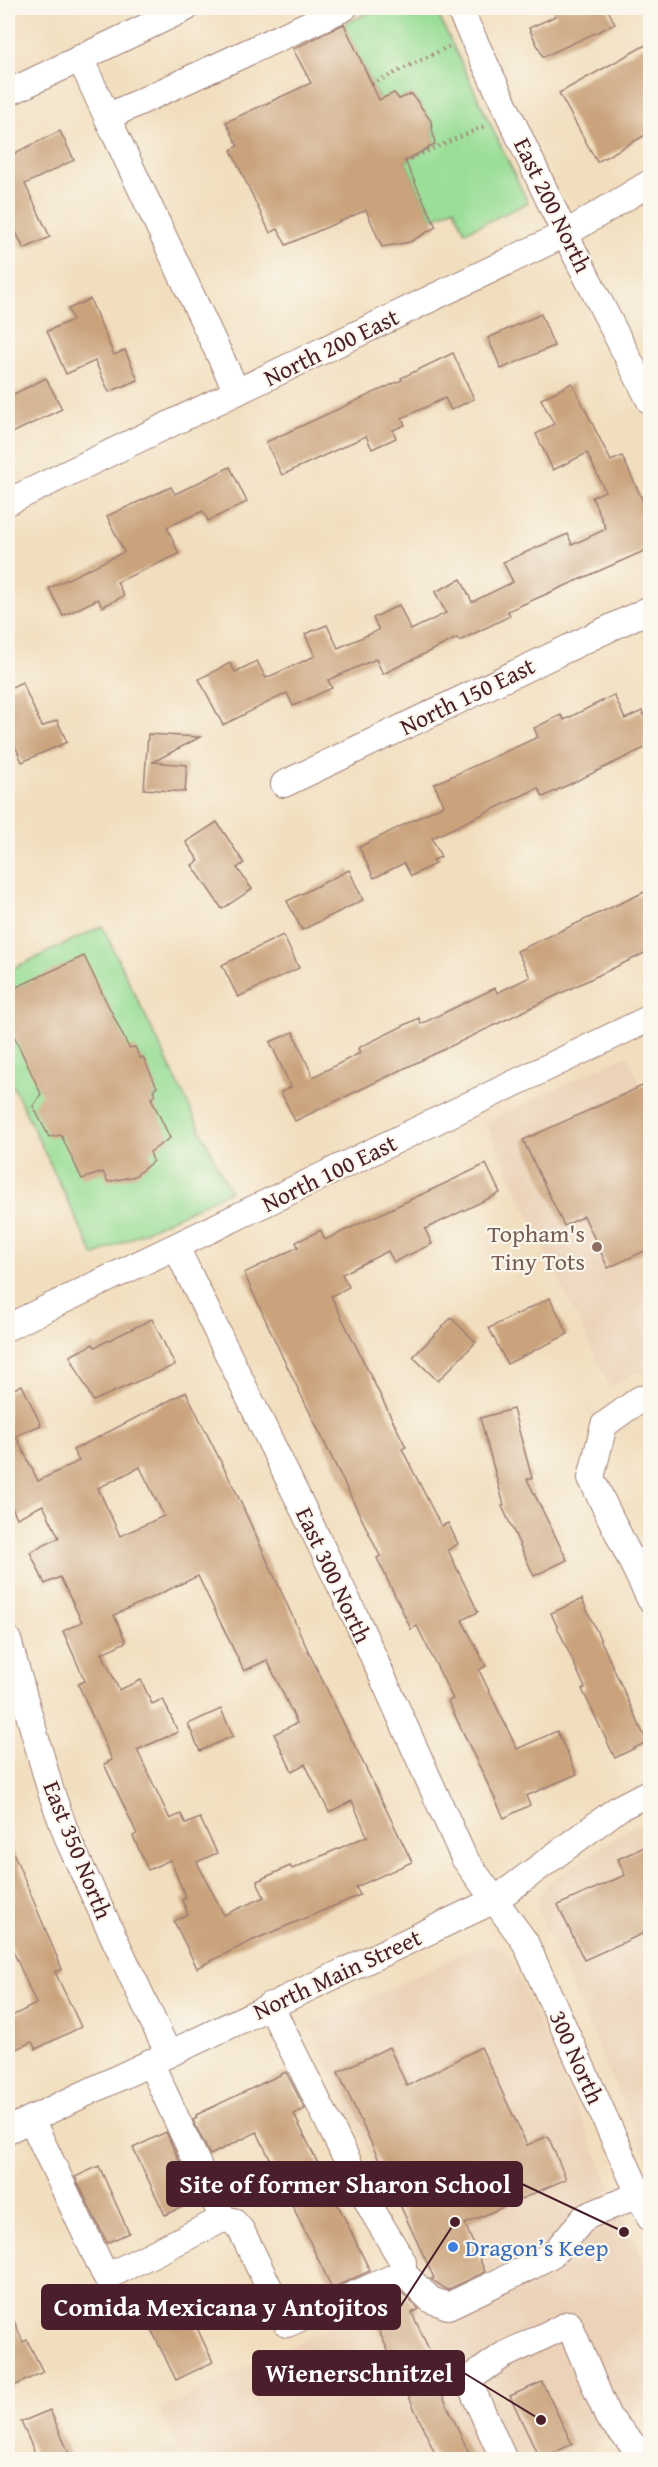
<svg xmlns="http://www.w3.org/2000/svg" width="658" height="2467" viewBox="0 0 658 2467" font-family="'Gentium Book Plus',serif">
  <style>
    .built { fill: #ebd2b8 }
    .green { fill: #9ade97; stroke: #727e61; stroke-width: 1.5 }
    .building { fill: #caa37c; fill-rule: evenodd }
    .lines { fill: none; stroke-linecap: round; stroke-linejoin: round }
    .minor-casing { stroke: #9e7e74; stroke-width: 28 }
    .path { stroke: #9e7e74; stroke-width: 4; stroke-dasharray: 1.5 4.5; stroke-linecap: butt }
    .minor { stroke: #fff; stroke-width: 26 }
    .education-dot { fill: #8d6e63; stroke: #fbf7ec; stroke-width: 2 }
    .shop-dot { fill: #3f7fe0; stroke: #fbf7ec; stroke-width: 2 }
    .labels { text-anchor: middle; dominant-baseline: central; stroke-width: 4.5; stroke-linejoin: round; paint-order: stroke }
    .street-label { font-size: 24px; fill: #4a1f2b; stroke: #fbf7ec }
    .education-label { font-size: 24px; fill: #785e54; stroke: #fbf7ec; text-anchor: end }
    .shop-label { font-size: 24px; fill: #366cbe; stroke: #fbf7ec; text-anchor: start }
    .leader { fill: none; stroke: #4a1f2b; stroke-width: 2 }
    .callout-dot { fill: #4a1f2b; stroke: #fbf7ec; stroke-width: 2 }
    .callout { fill: #4a1f2b; stroke: #4a1f2b; stroke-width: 2 }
    .callout-label { font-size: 26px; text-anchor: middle; font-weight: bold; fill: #fff }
  </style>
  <rect width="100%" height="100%" fill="#fbf7ec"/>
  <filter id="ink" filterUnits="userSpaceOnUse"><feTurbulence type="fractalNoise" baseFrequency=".0167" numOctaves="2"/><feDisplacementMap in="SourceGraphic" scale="12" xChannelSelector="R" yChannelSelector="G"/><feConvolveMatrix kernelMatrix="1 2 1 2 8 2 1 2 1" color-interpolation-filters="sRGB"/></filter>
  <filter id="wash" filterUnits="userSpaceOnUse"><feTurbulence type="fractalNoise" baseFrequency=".008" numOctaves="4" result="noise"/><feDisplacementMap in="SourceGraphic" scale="24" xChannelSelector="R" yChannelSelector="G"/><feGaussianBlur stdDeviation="1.35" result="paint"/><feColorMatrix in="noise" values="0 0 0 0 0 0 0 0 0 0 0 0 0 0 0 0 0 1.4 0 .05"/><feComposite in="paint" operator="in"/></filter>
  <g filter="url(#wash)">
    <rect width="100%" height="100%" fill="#f1debe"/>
    <g class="built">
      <path d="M627,1055L650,1103V1373L633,1374L610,1388L485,1122Z"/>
      <path d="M650,1818V2165L538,1911V1898L547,1884L627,1830Z"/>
      <path d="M481,1945H497L507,1952L650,2274V2396L583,2459L144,2460L175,2445L159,2409L428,2280L310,2026Z"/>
    </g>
    <g class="green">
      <path d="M379,8H435L528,203L465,232L454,208L432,219L405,161L435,144L431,121L412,94L399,99L394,94L379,100L344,24Z"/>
      <path d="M102,926L230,1191L94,1256L8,1075V971Z"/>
    </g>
    <g id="blocks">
      <g class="building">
        <path d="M553,8H607L615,24L543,57L529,28L556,16Z"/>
        <path d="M344,24L379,100L394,93L399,99L412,94L431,121L435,144L405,161L436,227L410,242L382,247L366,210L286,245L278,229L270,233L231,150L238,146L226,122L311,83L293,49Z"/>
        <path d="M651,42V132L597,162L559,93Z"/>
        <path d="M60,131L74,160L25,184L50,237L24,249L8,215V148L11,155Z"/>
        <path d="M90,299L114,355L125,350L138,380L109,392L95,361L66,374L47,331L73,320L68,309Z"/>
        <path d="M541,314L554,346L501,369L488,338Z"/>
        <path d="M453,353L474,399L451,410L445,398L402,418L405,425L393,430L396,438L372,449L366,436L282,475L266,442L402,380L401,378Z"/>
        <path d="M46,378L62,409L8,435V397Z"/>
        <path d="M572,383L611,461L622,456L651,518V548L508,611L510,616L459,641L457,638L383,674L376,659L328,680L332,688L293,706L287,693L223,725L199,679L230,663L235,672L257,661L266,678L315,656L305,634L327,625L338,648L379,630L373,618L399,605L411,630L446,613L435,592L461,579L472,602L513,582L503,562L568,534L572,545L606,529L592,497L605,491L587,453L553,470L536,434L554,424L541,399Z"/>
        <path d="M230,467L247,502L208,521L203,511L167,527L179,554L117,582L124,596L102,607L98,599L63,616L49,588L124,552L107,516L171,487L175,494Z"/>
        <path d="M22,682L42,727L57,720L67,742L22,762L8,729V689Z"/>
        <path d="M614,695L625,719L642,711L651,728V745L543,797L538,788L432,838L441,857L433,860L435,864L411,876L404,863L374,878L359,847L444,805L434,784L538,737L534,728L561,715L564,720Z"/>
        <path d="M148,734L200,737L153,762L187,765L185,792L144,789Z"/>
        <path d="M217,822L244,863L237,868L252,889L222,909L192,865L199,861L186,842Z"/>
        <path d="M349,870L363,900L302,930L287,901Z"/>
        <path d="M651,889V950L295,1121L281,1092L291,1087L270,1042L293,1032L313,1077L360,1053L358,1048L419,1018L421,1024L495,988L497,993L530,977L517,951Z"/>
        <path d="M283,935L299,968L238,997L222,965Z"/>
        <path d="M84,956L129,1048L135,1047L140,1058L143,1057L157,1087L153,1090L156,1095L151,1098L170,1138L150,1152L153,1161L135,1176L108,1182L103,1172L82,1179L61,1135L49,1137L33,1106L41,1094L8,1023V991Z"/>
        <path d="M651,1082V1248L608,1268L584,1216L564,1226L523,1140Z"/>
        <path d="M486,1164L500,1193L425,1229L432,1244L394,1262L388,1251L342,1274L349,1287L331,1296L406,1447L402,1449L441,1526L448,1523L458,1544L448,1550L478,1612L462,1620L486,1666L479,1670L517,1749L557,1731L577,1774L526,1796L530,1805L504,1818L448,1701L453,1699L417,1626L411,1629L377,1558L380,1556L283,1358L244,1273L298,1247L296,1242L321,1230L325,1240Z"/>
        <path d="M550,1298L568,1334L507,1364L489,1328Z"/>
        <path d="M451,1318L476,1342L438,1381L413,1357Z"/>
        <path d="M152,1319L175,1365L93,1401L70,1356L93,1344L95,1347Z"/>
        <path d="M22,1385L41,1425L16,1436L38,1481L79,1461L73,1450L186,1392L236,1492L310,1655L412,1862L356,1887L360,1895L251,1941L197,1968L174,1921L188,1914L182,1900L186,1898L170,1860L148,1870L133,1836L137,1834L104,1764L112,1760L78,1684L85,1681L63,1631L82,1622L60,1577L45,1584L30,1552L59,1538L43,1505L17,1518L8,1499V1392ZM140,1467L164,1516L120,1536L98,1488ZM198,1576L244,1671L267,1660L297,1723L274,1734L292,1771L305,1764L329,1812L352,1801L367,1836L292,1869L290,1866L257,1881L264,1897L224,1915L197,1862L217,1853L200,1818L186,1824L181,1814L170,1819L137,1750L178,1732L163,1699L152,1704L141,1680L119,1690L102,1653L126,1642L114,1615Z"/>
        <path d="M513,1409L532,1478L527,1479L567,1560L534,1576L502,1506L504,1505L480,1418Z"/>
        <path d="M582,1599L647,1742L615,1758L582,1689L585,1688L551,1613Z"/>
        <path d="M221,1709L233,1736L200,1751L188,1724Z"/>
        <path d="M8,1840L62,1969L55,1972L81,2027L36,2049L32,2042L16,2049L8,2031V2018L36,2004L8,1939Z"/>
        <path d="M651,1844V1930L584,1960L558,1905L625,1875L618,1859Z"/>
        <path d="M389,2047L407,2086L481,2047L527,2145L548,2136L566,2179L465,2224L485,2272L447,2290L431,2279L434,2278L338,2072Z"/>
        <path d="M286,2072L305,2109L294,2114L370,2271L332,2288L257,2132L210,2155L193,2120L197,2118L196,2115Z"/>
        <path d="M166,2132L197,2200L165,2215L133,2148Z"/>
        <path d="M99,2166L129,2233L107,2243L75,2177Z"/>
        <path d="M179,2290L213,2362L176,2380L141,2308Z"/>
        <path d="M402,2293L419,2309L412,2313L448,2390L442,2394L472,2460H438L367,2305L383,2298L385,2301Z"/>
        <path d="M8,2307L23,2342L27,2340L43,2372L8,2389Z"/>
        <path d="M542,2382L572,2444L540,2460L510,2396Z"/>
        <path d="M50,2410L72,2460H38L21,2422Z"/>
      </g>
    </g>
  </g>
  <g filter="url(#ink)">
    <use href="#blocks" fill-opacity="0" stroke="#9e7e74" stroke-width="1.5"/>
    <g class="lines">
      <g class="minor-casing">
        <g id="minor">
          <path d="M459,8L565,234L650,401"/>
          <path d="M80,58L107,117"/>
          <path d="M8,93L186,8"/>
          <path d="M237,392L107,117L344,8"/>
          <path d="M8,502L565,234L650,183"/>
          <path d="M284,784L650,609"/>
          <path d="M176,1247L355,1616L464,1858L525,1942L650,2218"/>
          <path d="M8,1327L650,1018"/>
          <path d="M650,1398L640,1399L604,1425L591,1478L650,1599"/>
          <path d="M8,1640L51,1792L70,1844L168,2053"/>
          <path d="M31,2119L106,2277L223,2219L150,2062"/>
          <path d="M8,2130L495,1900L619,1808L650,1792"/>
          <path d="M223,2219L233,2221L241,2230L287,2324L403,2273V2262L372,2210L270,2005"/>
          <path d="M403,2273L431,2300L448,2306L532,2266L554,2253L585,2217L640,2194"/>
          <path d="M504,2460L468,2380L502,2356L569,2324L608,2417L647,2460"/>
        </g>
      </g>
      <g class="path">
        <path d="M372,84L452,45"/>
        <path d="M405,161L487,125"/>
      </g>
      <use href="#minor" class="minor"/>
    </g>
  </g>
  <circle class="education-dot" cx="597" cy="1247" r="6"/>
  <circle class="shop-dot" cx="453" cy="2247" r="6"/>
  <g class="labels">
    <g class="street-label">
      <text transform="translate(553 205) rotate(64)">East 200 North</text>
      <text transform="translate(331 347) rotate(-26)">North 200 East</text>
      <text transform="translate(467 696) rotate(-26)">North 150 East</text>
      <text transform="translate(329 1173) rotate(-26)">North 100 East</text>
      <text transform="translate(334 1575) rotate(65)">East 300 North</text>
      <text transform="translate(78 1850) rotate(68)">East 350 North</text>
      <text transform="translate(337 1974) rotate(-25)">North Main Street</text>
      <text transform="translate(577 2057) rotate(66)">300 North</text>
    </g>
    <g class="education-label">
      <text x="585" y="1233">Topham's<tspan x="585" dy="28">Tiny Tots</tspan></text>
    </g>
    <g class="shop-label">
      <text x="465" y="2247">Dragon’s Keep</text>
    </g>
  </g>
  <path class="leader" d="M624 2232L522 2184M455 2222L400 2307M541 2420L464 2373"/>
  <g class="callout-dot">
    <circle cx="624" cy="2232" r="6"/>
    <circle cx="455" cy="2222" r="6"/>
    <circle cx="541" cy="2420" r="6"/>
  </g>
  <g class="callout">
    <rect x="167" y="2162" width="355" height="44" rx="6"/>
    <rect x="42" y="2285" width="358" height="44" rx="6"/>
    <rect x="253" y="2351" width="211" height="44" rx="6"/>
  </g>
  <g class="callout-label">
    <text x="345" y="2193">Site of former Sharon School</text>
    <text x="221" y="2316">Comida Mexicana y Antojitos</text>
    <text x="359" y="2382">Wienerschnitzel</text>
  </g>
  <rect width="658" height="2467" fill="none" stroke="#fbf7ec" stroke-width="30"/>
</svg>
